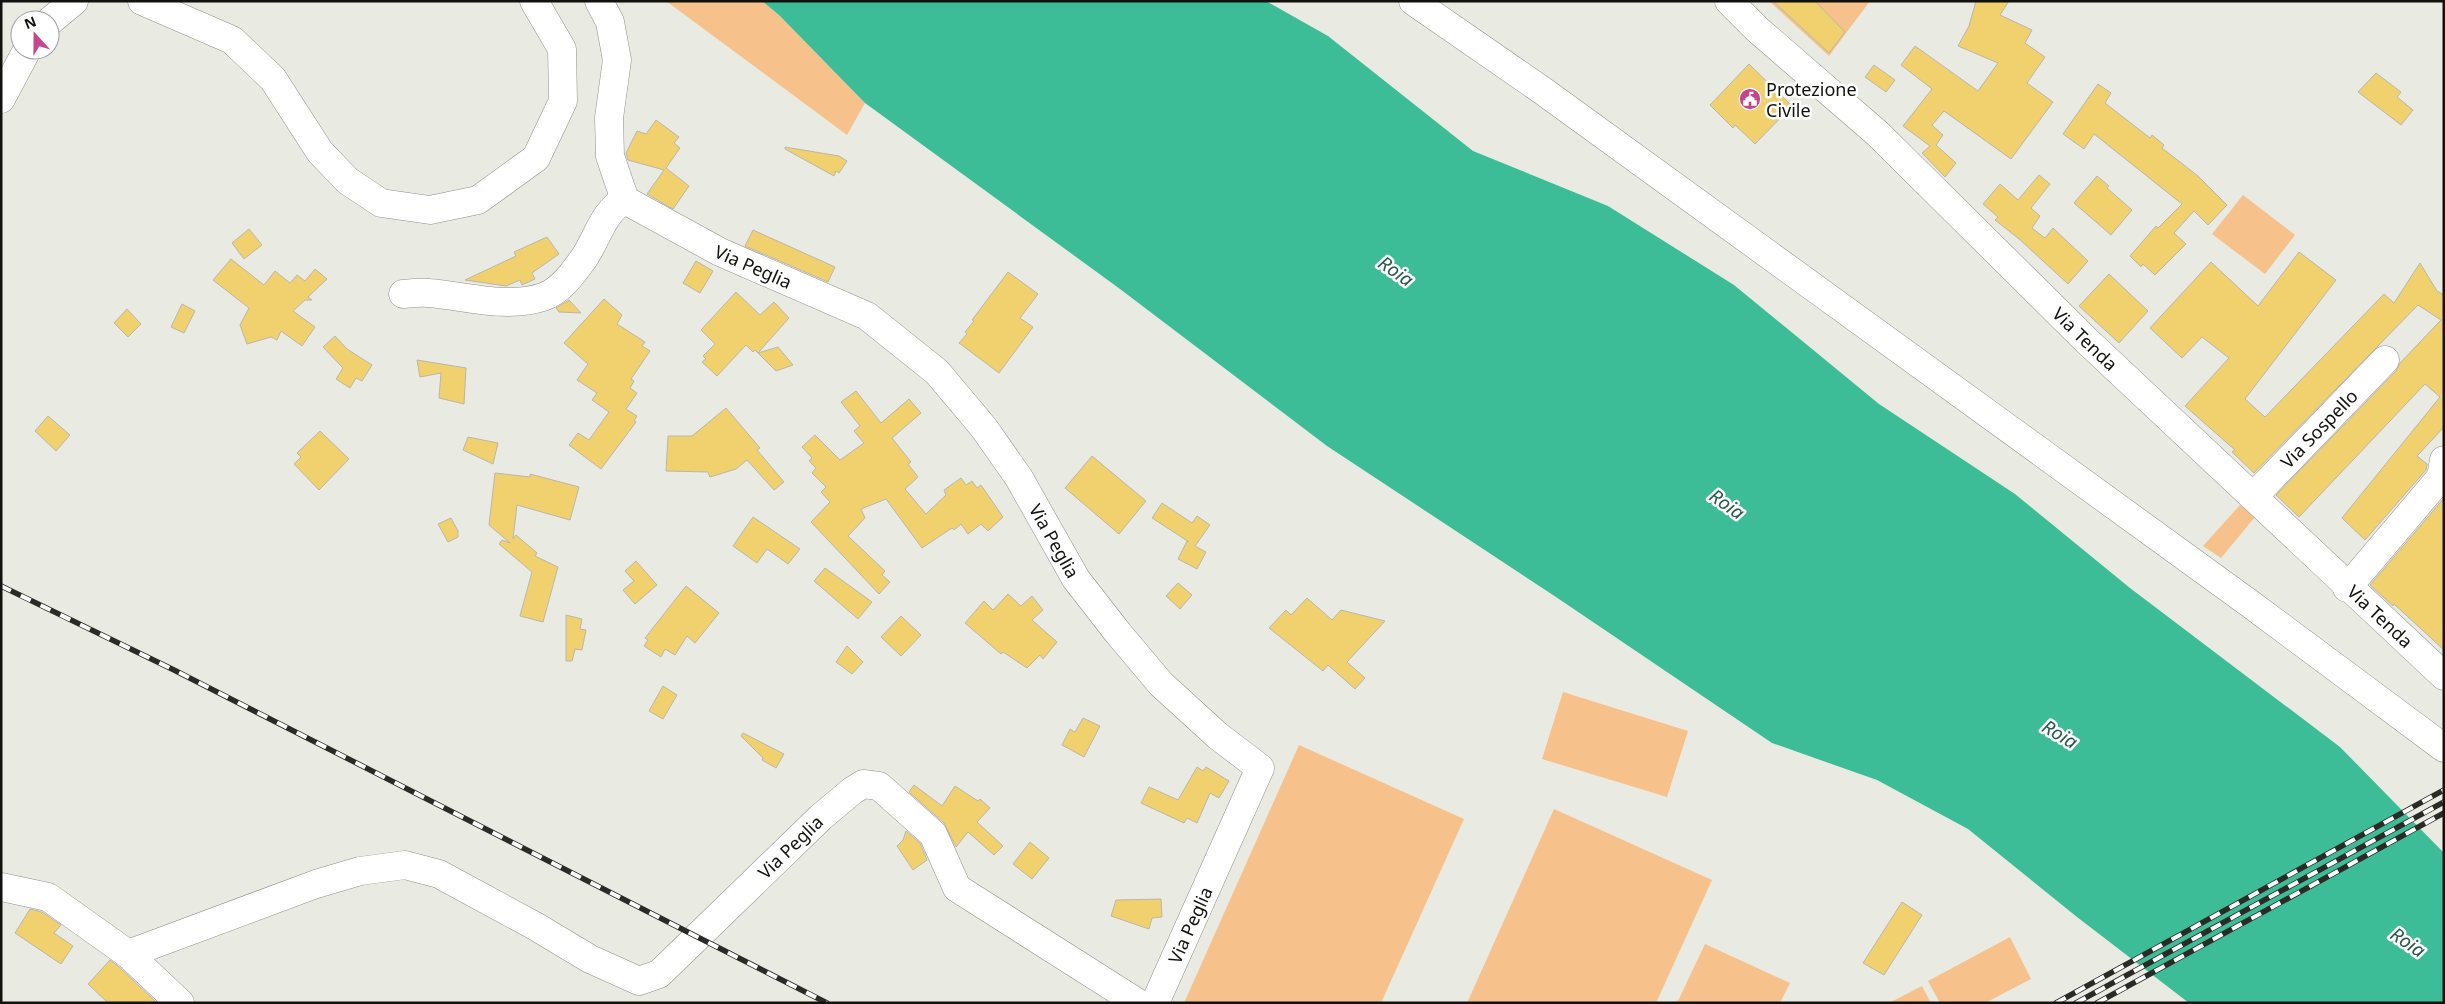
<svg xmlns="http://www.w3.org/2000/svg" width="2445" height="1004" viewBox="0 0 2445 1004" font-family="'Noto Sans',sans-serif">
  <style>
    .green { fill: #f6c18b }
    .water { fill: #3cbd98 }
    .building { fill: #f0d16d; stroke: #b9b6ae }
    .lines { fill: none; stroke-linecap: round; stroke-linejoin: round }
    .minor-casing { stroke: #90928a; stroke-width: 29 }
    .major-casing { stroke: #90928a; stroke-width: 29 }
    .highway-casing { stroke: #90928a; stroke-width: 29 }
    .minor { stroke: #fff; stroke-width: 28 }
    .major { stroke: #fff; stroke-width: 28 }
    .highway { stroke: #fff; stroke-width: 28 }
    .rail-casing { stroke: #2a2a26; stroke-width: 5.5 }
    .rail { stroke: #fff; stroke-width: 4; stroke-dasharray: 11; stroke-linecap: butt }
    .labels { text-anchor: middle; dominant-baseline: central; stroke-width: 5; stroke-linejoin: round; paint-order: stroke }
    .poi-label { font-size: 18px; fill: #11110e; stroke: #fff; text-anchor: start }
    .street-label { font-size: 18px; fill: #11110e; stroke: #fff }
    .water-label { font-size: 19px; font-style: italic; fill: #275a49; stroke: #fff }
  </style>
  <rect width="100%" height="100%" fill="#e9ebe2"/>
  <g class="green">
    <path d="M666,1H762L779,15L865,103L847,135Z"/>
    <path d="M1769,1H1870L1829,56Z"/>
    <path d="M2243,195L2295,235L2265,274L2212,234Z"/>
    <path d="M2240,505L2255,517L2221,558L2203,546Z"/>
    <path d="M1563,692L1688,731L1667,797L1542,759Z"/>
    <path d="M1299,745L1464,819L1381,1003H1184Z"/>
    <path d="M1554,809L1712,880L1656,1003H1467Z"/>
    <path d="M2010,937L2031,979L1985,1003H1940L1928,981Z"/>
    <path d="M1705,944L1790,983L1780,1003H1677Z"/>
    <path d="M1922,986L1931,1003H1889Z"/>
  </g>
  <path class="water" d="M762,1H1266L1328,36L1473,151L1608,206L1734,285L1879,404L2015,494L2130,588L2340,747L2444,853V1003H2189L2077,917L1968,829L1877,780L1772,743L1553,595L1327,446L1120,289L865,103L779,15Z"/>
  <g class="building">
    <path d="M1773,1H1815L1845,32L1829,53Z"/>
    <path d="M1976,1H2009L2000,15L2032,30L2025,43L2045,57L2027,83L2053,102L2011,159L1944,111L1932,125L1943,135L1936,145L1956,163L1945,177L1922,153L1930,146L1903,126L1932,89L1901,65L1915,46L1978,91L1998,63L1958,46L1969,26Z"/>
    <path d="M1749,64L1792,106L1755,144L1735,125L1733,128L1710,105Z"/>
    <path d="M1874,65L1895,80L1886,92L1865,77Z"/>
    <path d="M2376,73L2401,92L2397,97L2413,110L2401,125L2358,92Z"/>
    <path d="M2098,84L2111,93L2105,103L2150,138L2152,135L2164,145L2162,148L2198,176L2227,205L2208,225L2194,211L2174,233L2186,244L2155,275L2143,264L2141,267L2130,256L2156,226L2158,228L2182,204L2094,134L2084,149L2063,134Z"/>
    <path d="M656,120L679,137L674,143L680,148L666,168L689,186L673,209L647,194L664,170L628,160L626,153L637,131L646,134Z"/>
    <path d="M785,147L839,156L847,161L839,173L836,171L834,176L785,149Z"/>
    <path d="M2039,175L2050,184L2031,208L2040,216L2032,228L2045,238L2053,228L2088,261L2068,284L2018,238L1995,220L1998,217L1983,204L2000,184L2018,200Z"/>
    <path d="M2097,176L2109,186L2107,188L2132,210L2111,235L2074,203Z"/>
    <path d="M249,229L262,245L244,259L232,243Z"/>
    <path d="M753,230L835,267L828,282L745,246Z"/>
    <path d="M547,237L559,254L532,273L535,279L522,285L520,280L506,286L465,280L516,256L514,252Z"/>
    <path d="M2299,252L2336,280L2245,399L2265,417L2384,294L2394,303L2420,263L2437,291L2444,295V427L2417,456L2427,464L2426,470L2365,540L2342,518L2440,397L2425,384L2299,517L2276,495L2396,371L2400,363L2441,320L2418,305L2254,473L2232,452L2235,450L2185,406L2229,358L2202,337L2182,358L2150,328L2211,262L2258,306Z"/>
    <path d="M231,259L264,285L275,271L290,283L297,275L305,281L315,269L327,279L308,297L312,300H305L293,311L315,327L302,346L281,331L277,340L271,337L247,344L240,325L249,308L213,280Z"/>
    <path d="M696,261L713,271L700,293L683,283Z"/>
    <path d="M1008,272L1038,294L1020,318L1033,327L999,373L959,343L967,334L965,332L974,321L972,320Z"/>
    <path d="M2109,274L2148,311L2119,343L2079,306Z"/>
    <path d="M736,292L760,315L774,302L789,318L758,353L778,347L793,365L776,371L755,350L753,352L746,345L717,376L702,362L706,359L703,356L715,344L701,330Z"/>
    <path d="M604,299L622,315L617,324L645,342L642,346L650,351L631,379L634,381L630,388L637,393L626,409L637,416L634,421L636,422L601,469L569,445L578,433L589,440L609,412L592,400L597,393L577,380L588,364L564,343Z"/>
    <path d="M569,300L581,313L559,312L556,308Z"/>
    <path d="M182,304L195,311L184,333L171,327Z"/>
    <path d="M127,309L141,324L128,337L114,323Z"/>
    <path d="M335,336L347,349L372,365L362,381L356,378L350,388L336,379L343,368L323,347Z"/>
    <path d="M417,360L466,368L464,404L439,398L441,373L420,377Z"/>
    <path d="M856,391L881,423L909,399L921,413L892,438L911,462L908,464L918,477L905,489L926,514L946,495L944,490L961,478L966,485L972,481L977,488L981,485L1003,517L988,531L981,524L968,534L961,524L954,530L952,528L922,548L886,499L861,509L865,518L848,536L885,571L882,575L890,582L879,594L811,522L830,502L821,492L826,487L812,473L816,468L809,461L812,458L802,447L815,435L840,460L864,443L854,431L860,426L841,402Z"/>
    <path d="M726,408L760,448L757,450L784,482L774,490L747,460L736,469L710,477L708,472L666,471L668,436H692Z"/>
    <path d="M48,416L70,435L56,451L35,431Z"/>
    <path d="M320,431L349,459L319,490L294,464L301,457L297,453Z"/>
    <path d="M468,437L498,443L493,464L463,450Z"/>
    <path d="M1092,456L1146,501L1119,534L1065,488Z"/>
    <path d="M495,473L530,477V474L579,487L570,520L517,505L513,539L516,535L537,553L535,556L558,567L543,622L520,616L532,572L499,544L502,540L510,543L489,525Z"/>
    <path d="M2444,498V650L2394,604L2393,606L2370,585Z"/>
    <path d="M1162,503L1192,523L1197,516L1210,525L1195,546L1206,552L1197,569L1178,559L1187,541L1189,542L1152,518Z"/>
    <path d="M753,517L800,549L788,564L767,549L757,563L733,546Z"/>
    <path d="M451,518L458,531V537L448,542L438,524Z"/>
    <path d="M636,561L657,585L635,604L623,590L634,581L625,571Z"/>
    <path d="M825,568L872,602L858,619L814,581Z"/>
    <path d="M1178,583L1192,595L1180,609L1166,596Z"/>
    <path d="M686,586L719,613L695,643L687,636L675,655L665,649L661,657L644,646L648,640L645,638Z"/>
    <path d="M1008,594L1021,606L1032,596L1043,610L1032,620L1057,642L1043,659L1040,655L1027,668L1003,652L1001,654L965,623L984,601L993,610Z"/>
    <path d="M1307,598L1332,620L1341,610L1385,621L1347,662L1365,678L1355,689L1328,665L1323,671L1269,628L1286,610L1291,615Z"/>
    <path d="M566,615L582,619L580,629L586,630L582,650L575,649L572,661H566Z"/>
    <path d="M901,616L921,635L901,656L881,637Z"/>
    <path d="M847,646L863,662L852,674L836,662Z"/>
    <path d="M663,686L677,695L663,719L649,711Z"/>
    <path d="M1083,718L1100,726L1084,757L1062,745L1070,729L1075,732Z"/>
    <path d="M743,733L784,754L776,768L762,760L763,758L741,736Z"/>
    <path d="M1197,767L1203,771L1206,767L1229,781L1219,798L1210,793L1197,823L1187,818L1184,823L1141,803L1149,787L1178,800Z"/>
    <path d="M914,785L942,806L955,786L978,801L980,799L990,808L977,822L1003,846L994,855L968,832L956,847L944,823L909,792Z"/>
    <path d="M906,831L920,843L927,860L913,870L897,846L903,840Z"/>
    <path d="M1030,842L1049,858L1032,879L1013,864Z"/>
    <path d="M1161,899L1162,917L1152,918L1149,929L1111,916L1116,900Z"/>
    <path d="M1902,902L1922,915L1884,975L1863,963Z"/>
    <path d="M30,909L42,912L61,925L54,933L73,946L61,964L15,933Z"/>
    <path d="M110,960L118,966L157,1003H108L88,984Z"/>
  </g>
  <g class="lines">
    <g class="minor-casing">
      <g id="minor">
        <path id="s1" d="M599,1L610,22L617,60L609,118L610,156L625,200L720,252L867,316L937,372L984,428L1019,478L1076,579L1118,633L1161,684L1218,736L1260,768L1155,1003"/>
        <path d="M403,294C412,293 421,292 429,293C466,296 506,309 543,297C561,291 574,272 584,258C597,239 604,210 625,200"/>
        <path id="s2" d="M2253,497L2385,360"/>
        <path d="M2347,588L2441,477L2444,460"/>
        <path d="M1,887L48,897L128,954L180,1003"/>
        <path id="s3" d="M128,954L316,884L360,871L405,865L439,874L535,926L590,959L639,981L659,974L821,817L852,791L863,784L879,786L933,834L957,888L1138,1003"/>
      </g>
    </g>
    <g class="major-casing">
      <g id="major">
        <path d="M1413,1L1543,91L2249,603L2444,748"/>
        <path id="s4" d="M1729,1L1758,30L1878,134L2087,341L2444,676"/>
      </g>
    </g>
    <g class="highway-casing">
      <g id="highway">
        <path d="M142,1L232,40L273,79L320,152L348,181L381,203L430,210L478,200L536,158L563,101L562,49L534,1"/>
        <path d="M50,21L74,1"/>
        <path d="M1,99L27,50"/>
      </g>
    </g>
    <use href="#minor" class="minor"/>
    <use href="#major" class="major"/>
    <use href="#highway" class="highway"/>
    <g class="rail-casing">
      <g id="rail">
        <path d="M1,586L174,670L827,1003"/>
        <path d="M2056,1003L2444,790"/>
        <path d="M2076,1003L2444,802"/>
        <path d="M2097,1003L2444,813"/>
      </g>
    </g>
    <use href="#rail" class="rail"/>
  </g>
  <defs>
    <g id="civic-disc" transform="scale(1.125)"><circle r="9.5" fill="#c6458f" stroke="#fff"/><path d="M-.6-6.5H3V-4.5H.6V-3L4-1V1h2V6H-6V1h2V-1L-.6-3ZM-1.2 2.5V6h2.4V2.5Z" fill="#fff"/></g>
  </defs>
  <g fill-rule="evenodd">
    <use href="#civic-disc" x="1750" y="99"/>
  </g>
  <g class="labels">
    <g class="poi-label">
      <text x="1766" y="89">Protezione<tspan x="1766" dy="21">Civile</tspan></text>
    </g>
    <g class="street-label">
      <text stroke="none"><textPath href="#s1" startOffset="350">Via Peglia</textPath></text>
      <text stroke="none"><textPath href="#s4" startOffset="491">Via Tenda</textPath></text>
      <text stroke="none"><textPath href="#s2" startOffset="95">Via Sospello</textPath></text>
      <text stroke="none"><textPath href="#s1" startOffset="770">Via Peglia</textPath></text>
      <text stroke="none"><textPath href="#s4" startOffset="896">Via Tenda</textPath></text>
      <text stroke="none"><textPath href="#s3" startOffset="758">Via Peglia</textPath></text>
      <text transform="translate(1190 925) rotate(-66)">Via Peglia</text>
    </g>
    <g class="water-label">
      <text transform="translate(1396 271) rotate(35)">Roia</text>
      <text transform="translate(1727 504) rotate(35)">Roia</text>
      <text transform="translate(2060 734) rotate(31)">Roia</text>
      <text transform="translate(2408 942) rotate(34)">Roia</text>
    </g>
  </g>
  <rect width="2445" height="1004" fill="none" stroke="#11110e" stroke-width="5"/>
  <g transform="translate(35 35) rotate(339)"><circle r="24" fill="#ffffff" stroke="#a0a09f"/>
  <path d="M0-4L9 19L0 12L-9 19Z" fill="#c6458f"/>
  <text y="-8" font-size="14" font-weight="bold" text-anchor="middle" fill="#11110e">N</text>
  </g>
</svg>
